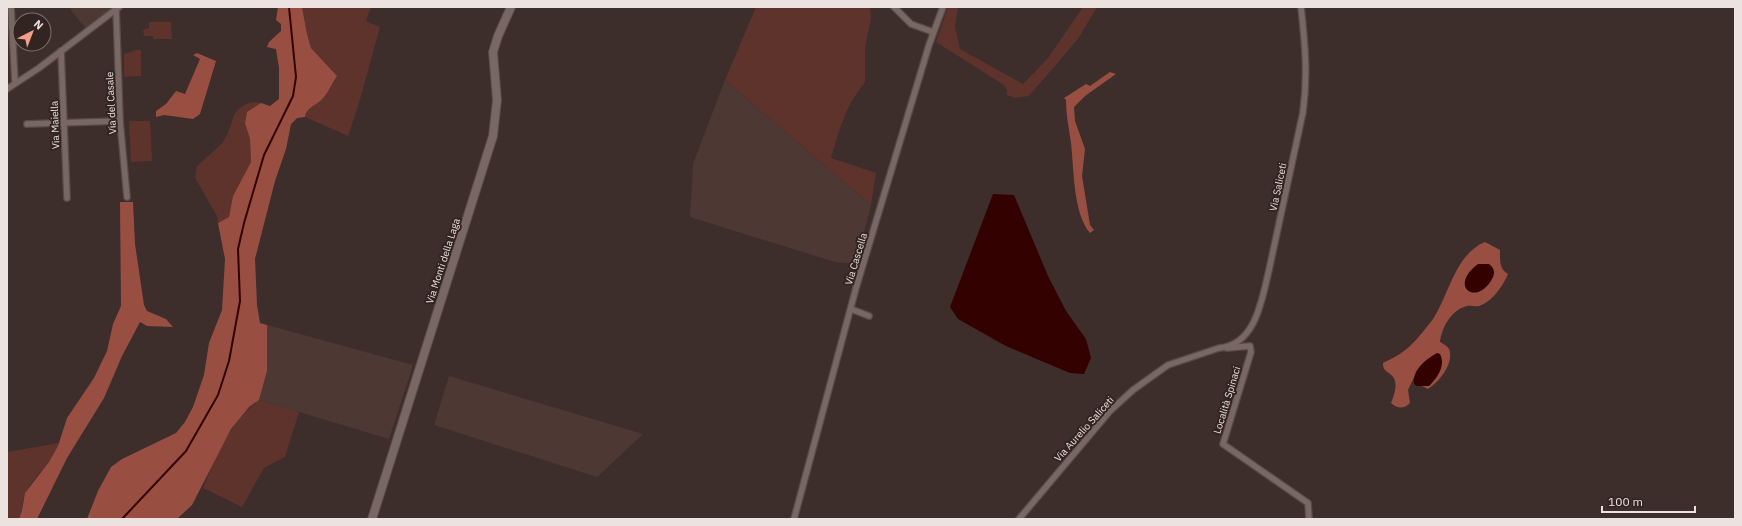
<svg xmlns="http://www.w3.org/2000/svg" width="1742" height="526" viewBox="0 0 1742 526" font-family="'IBM Plex Sans',sans-serif">
  <style>
    .built { fill: #4e3834 }
    .green { fill: #5d332b }
    .forest { fill: #984f42 }
    .water { fill: #320100 }
    .lines { fill: none; stroke-linecap: round; stroke-linejoin: round }
    .stream { stroke: #320100; stroke-width: 2 }
    .street-casing { stroke: #574b48; stroke-width: 8 }
    .secondary-casing { stroke: #574b48; stroke-width: 10 }
    .street { stroke: #786763; stroke-width: 5.5 }
    .secondary { stroke: #786763; stroke-width: 8 }
    .labels { text-anchor: middle; dominant-baseline: central; stroke-width: 4; stroke-linejoin: round; paint-order: stroke }
    .street-label { font-size: 10px; fill: #ece2df; stroke: #322421 }
  </style>
  <rect width="100%" height="100%" fill="#3d2e2b"/>
  <g class="built">
    <path d="M73,7H114V10L87,30L70,9Z"/>
    <path d="M725,80L871,205L856,264L835,262L690,217L693,164Z"/>
    <path d="M267,325L413,365L389,439L259,400L267,371Z"/>
    <path d="M449,376L643,434L597,477L434,425Z"/>
  </g>
  <g class="green">
    <path d="M302,7H371L366,21L380,27L359,103L348,136L305,117C307,106 317,106 324,97C329,91 332,83 337,76L311,48L307,34Z"/>
    <path d="M756,7H870L871,18L865,48V82C845,107 840,128 831,158L876,173L871,205L725,80Z"/>
    <path d="M948,7H958L955,27L960,49L1023,84L1048,58L1083,7H1097L1078,39L1029,96L1015,98L1007,95V90L1004,85L936,42Z"/>
    <path d="M149,22H171L172,39H153V36H144L143,30L149,28Z"/>
    <path d="M136,50H141V76L124,77V54Z"/>
    <path d="M254,102L261,103L247,113L245,123L250,139L251,162L233,196L229,217L218,223L217,216L195,178L197,166C205,158 215,151 222,143C236,126 227,107 254,102Z"/>
    <path d="M129,121H150L152,161L131,162Z"/>
    <path d="M259,400L299,412L285,457L264,468L242,507L203,488C216,456 230,421 259,400Z"/>
    <path d="M59,443C54,462 35,475 26,492C22,500 22,511 19,519H7V452Z"/>
  </g>
  <g class="forest">
    <path d="M278,7H302L307,34L311,48L337,76C332,83 329,91 324,97C317,106 307,106 305,117L297,118L291,124L286,149L275,181L255,259L257,305L260,323L267,325V371L259,400L249,407L231,429L192,505L177,519H87L98,491L111,467L122,459L176,433L185,422L193,407L204,375L209,343L222,310L225,259L218,223L229,217L233,196L251,162L250,139L245,123L247,112L261,103L270,106L279,99V68L276,49L267,47L269,42L281,31V24L276,20Z"/>
    <path d="M197,53L216,61L200,114L193,119L164,115L156,117V111L166,104L176,91L185,94L200,59L193,55Z"/>
    <path d="M1110,72L1116,74L1085,96L1074,107L1075,121L1085,149L1082,176L1090,225L1094,230L1090,233C1073,213 1074,169 1071,143C1069,128 1066,115 1066,100L1064,98L1086,84L1090,86Z"/>
    <path d="M120,202H133L135,244L144,305L147,311L166,319L173,327L147,326L140,322L122,356L104,398L67,458L37,519H19L22,510L25,493L49,462L58,446L67,418L94,378L107,351L113,324L121,306Z"/>
    <path d="M1485,242L1500,250C1500,259 1499,269 1508,274C1503,286 1492,302 1479,306C1475,307 1471,305 1467,306C1451,310 1442,327 1440,342C1445,345 1450,347 1450,353C1452,366 1438,383 1428,389L1422,386H1429L1438,374L1442,361L1417,371L1408,390L1410,403C1404,409 1398,409 1391,403C1405,368 1382,378 1383,363C1390,359 1398,356 1404,351C1414,344 1426,328 1433,319C1449,295 1455,254 1485,242Z"/>
  </g>
  <g class="water">
    <path d="M993,194L1014,195L1048,276L1066,311L1086,339L1091,358L1084,374L1070,373L1006,346L958,319L950,307Z"/>
    <path d="M1478,264H1489C1494,268 1495,272 1493,277C1478,308 1447,287 1478,264Z"/>
    <path d="M1437,353L1440,354C1446,366 1437,378 1429,386H1417L1414,384C1412,370 1426,359 1437,353Z"/>
  </g>
  <g class="lines">
    <path class="stream" d="M122,519L186,451L218,395L229,361L240,301L238,249L244,223L264,155L293,96L296,77L289,7"/>
    <g class="street-casing">
      <g id="street">
        <path d="M11,7L15,83"/>
        <path d="M116,7L120,121L127,197"/>
        <path d="M894,7L911,24L933,32"/>
        <path d="M61,51L67,198"/>
        <path d="M7,89L39,68L119,7"/>
        <path d="M27,124L120,121"/>
        <path d="M851,309L869,316"/>
        <path d="M1227,348L1250,346L1251,352L1223,444L1308,503L1309,519"/>
        <path d="M794,519L856,288L929,45L943,7"/>
        <path d="M1019,519L1110,411L1133,390L1168,365L1219,348C1256,345 1262,299 1269,270L1303,112C1308,76 1305,43 1301,7"/>
      </g>
    </g>
    <g class="secondary-casing">
      <path id="secondary" d="M372,519L493,136L497,100L493,52L498,36L511,7"/>
    </g>
    <use href="#street" class="street"/>
    <use href="#secondary" class="secondary"/>
  </g>
  <g class="labels">
    <g class="street-label">
      <text transform="translate(111 103) rotate(-93)">Via del Casale</text>
      <text transform="translate(55 125) rotate(-92)">Via Maiella</text>
      <text transform="translate(1278 187) rotate(-78)">Via Saliceti</text>
      <text transform="translate(856 259) rotate(-73)">Via Cascella</text>
      <text transform="translate(443 261) rotate(-72)">Via Monti della Laga</text>
      <text transform="translate(1227 400) rotate(-73)">Località Spinaci</text>
      <text transform="translate(1084 429) rotate(-48)">Via Aurelio Saliceti</text>
    </g>
  </g>
  <rect width="1742" height="526" fill="none" stroke="#ece2df" stroke-width="16"/>
  <g transform="translate(32 32) rotate(42)"><circle r="19" fill="#322421" stroke="#7c706d"/>
  <path d="M0-3L7 15L0 10L-7 15Z" fill="#f49d8c"/>
  <text y="-6" font-size="11" font-weight="bold" text-anchor="middle" fill="#ece2df">N</text>
  </g>
  <path d="M1602 506v6h93v-6" fill="none" stroke="#ece2df" stroke-width="2"/>
  <text x="1608" y="506" font-size="12" fill="#ece2df" stroke="#322421" stroke-width="3" paint-order="stroke">100 m</text>
</svg>
